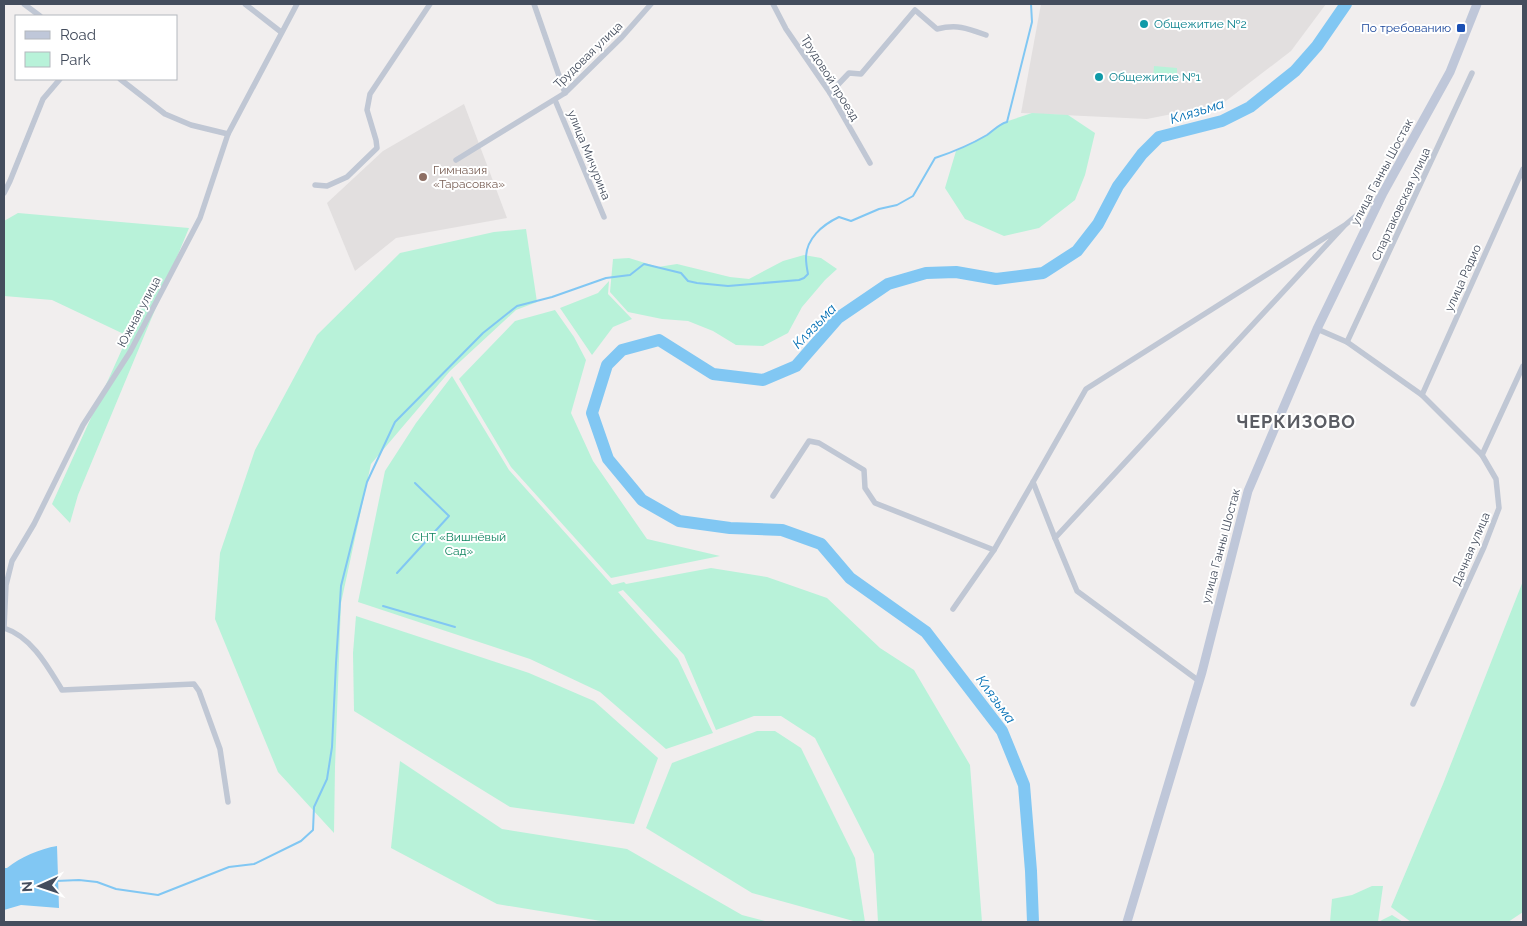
<svg xmlns="http://www.w3.org/2000/svg" width="1527" height="926" viewBox="0 0 1527 926" font-family="Raleway,sans-serif">
  <style>
    .education { fill: #e2dfdf }
    .green { fill: #b8f2d9 }
    .water { fill: #81c7f3 }
    .lines { fill: none; stroke-linecap: round; stroke-linejoin: round }
    .stream { stroke: #81c7f3; stroke-width: 2 }
    .river { stroke: #81c7f3; stroke-width: 12 }
    .street { stroke: #c0c7d4; stroke-width: 5.5 }
    .secondary { stroke: #bfc7d9; stroke-width: 9 }
    .culture-dot { fill: #0f9aa8; stroke: #fff; stroke-width: 2 }
    .transit-dot { fill: #1a4fb4; stroke: #fff; stroke-width: 2 }
    .education-dot { fill: #8d6e63; stroke: #fff; stroke-width: 2 }
    .labels { text-anchor: middle; dominant-baseline: central; stroke-width: 4; stroke-linejoin: round; paint-order: stroke }
    .culture-label { font-size: 12px; fill: #0d838f; stroke: #fff; text-anchor: start }
    .transit-label { font-size: 12px; fill: #164399; stroke: #fff; text-anchor: end }
    .street-label { font-size: 12px; fill: #444d5d; stroke: #fff }
    .education-label { font-size: 12px; fill: #785e54; stroke: #fff; text-anchor: start }
    .park-label { font-size: 12px; fill: #0f845f; stroke: #fff }
    .water-label { font-size: 14px; font-style: italic; fill: #016eb4; stroke: #fff }
    .district-label { font-size: 18px; font-weight: bold; letter-spacing: 1px; fill: #5a5c63; stroke: #fff }
  </style>
  <rect width="100%" height="100%" fill="#f1eeee"/>
  <g class="education">
    <path d="M1041,4H1326L1291,51L1222,104L1147,119L1021,113Z"/>
    <path d="M464,104L507,218L396,238L355,271L327,203L383,151Z"/>
  </g>
  <g class="green">
    <path d="M1154,66L1177,68V80L1153,79Z"/>
    <path d="M1032,113L1068,115L1095,133L1085,175L1075,200L1039,228L1004,236L965,219L945,188L956,151L988,134L1002,123Z"/>
    <path d="M18,213L189,228L78,495L70,523L52,504L128,336L52,300L4,296V221Z"/>
    <path d="M526,229L537,302L516,310L450,371L371,464L341,603L335,767L334,833L278,772L215,619L220,553L255,450L317,335L400,253L494,232Z"/>
    <path d="M804,255L821,258L837,269L825,280L802,307L788,333L763,346L736,345L713,331L688,321L662,319L628,312L610,292L613,259L629,258L658,267L677,264L730,277L749,279L783,261Z"/>
    <path d="M609,281L608,294L632,319L613,327L592,355L560,308L598,293Z"/>
    <path d="M555,310L574,337L586,360L571,413L593,461L647,539L720,556L611,578L511,467L459,379L515,321Z"/>
    <path d="M452,376L509,470L612,585L624,582L626,584L711,568L767,577L827,598L880,648L914,670L970,765L982,922H878L874,854L815,738L781,716H754L716,730L684,655L623,590L618,592L678,659L713,733L666,749L600,692L530,659L358,602L385,471L416,423Z"/>
    <path d="M1523,581V912L1508,922H1411L1391,907L1443,784Z"/>
    <path d="M356,616L529,673L594,701L658,758L634,824L510,807L354,711L353,653Z"/>
    <path d="M757,731H775L801,748L855,858L865,922H857L752,893L646,828L672,763Z"/>
    <path d="M400,761L502,829L627,849L742,915L769,922H607L497,904L391,848Z"/>
    <path d="M1372,886H1383L1378,922L1392,915L1403,922H1330L1332,899L1352,895Z"/>
  </g>
  <path class="water" d="M57,846L59,908L21,905L4,910V868H7C21,857 39,849 57,846Z"/>
  <g class="lines">
    <g class="stream">
      <path d="M397,573L449,516L415,483"/>
      <path d="M383,606L455,627"/>
      <path d="M56,881L79,880L97,882L116,889L158,895L229,867L254,864L301,841L313,830L314,807L327,779L332,747L336,663L341,586L367,482L395,422L483,333L517,306L552,297L606,278L630,275L644,264L681,273L688,281L697,283L728,286L799,280L804,278L808,274C807,269 806,263 806,258C806,239 822,225 839,217L851,221L879,209L897,205L913,196L935,158C953,152 970,145 987,135C994,130 999,124 1007,122L1032,22L1031,4"/>
    </g>
    <path class="river" d="M1033,922L1031,871L1024,785L1002,731L926,632L850,578L821,544L782,530L730,528L679,521L642,500L608,459L592,413L607,365L622,350L659,340L713,374L763,380L796,366L838,318L888,284L926,273L956,272L996,279L1043,273L1077,251L1098,224L1118,186L1142,154L1159,137L1222,121L1250,107L1295,71L1317,46L1346,4"/>
    <g class="street">
      <path d="M24,4L40,16"/>
      <path d="M245,4L281,32"/>
      <path d="M534,4L565,93"/>
      <path d="M773,4L786,29L830,93L870,163"/>
      <path d="M120,79L165,114L191,125L228,134"/>
      <path d="M830,93L849,73L861,74L915,10L937,29C957,24 967,28 986,35"/>
      <path d="M555,100L604,217"/>
      <path d="M456,160L565,93L622,37L651,4"/>
      <path d="M315,185L327,186L347,177L377,148L376,140L367,110L370,94L430,4"/>
      <path d="M4,193L10,181L43,99L60,79"/>
      <path d="M1345,225L1086,389L1033,482L1055,538L1345,225L1380,196"/>
      <path d="M1317,329L1347,342L1422,395L1482,455L1496,479L1499,508L1484,547L1413,704"/>
      <path d="M1347,342L1472,73"/>
      <path d="M1422,395L1523,169"/>
      <path d="M1482,455L1523,366"/>
      <path d="M773,496L809,441L819,443L864,470L865,488L875,503L994,550L1033,482"/>
      <path d="M1055,538L1077,591L1199,681"/>
      <path d="M953,609L994,550"/>
      <path d="M228,802L220,749L199,691L194,684L62,690C48,667 32,637 4,628L6,585L12,561L34,524L83,425L130,352L200,218L228,134L297,4"/>
    </g>
    <path class="secondary" d="M1127,922L1202,672L1248,491L1317,329L1383,193L1450,72L1477,4"/>
  </g>
  <g class="culture-dot">
    <circle cx="1144" cy="24" r="5"/>
    <circle cx="1099" cy="77" r="5"/>
  </g>
  <rect class="transit-dot" x="1456" y="23" width="10" height="10" rx="2.5"/>
  <circle class="education-dot" cx="423" cy="177" r="5"/>
  <g class="labels">
    <g class="culture-label">
      <text x="1154" y="24">Общежитие №2</text>
      <text x="1109" y="77">Общежитие №1</text>
    </g>
    <g class="transit-label">
      <text x="1451" y="28">По требованию</text>
    </g>
    <g class="street-label">
      <text transform="translate(588 55) rotate(-44)">Трудовая улица</text>
      <text transform="translate(830 78) rotate(58)">Трудовой проезд</text>
      <text transform="translate(589 155) rotate(68)">улица Мичурина</text>
      <text transform="translate(1382 172) rotate(-62)">улица Ганны Шостак</text>
      <text transform="translate(1401 204) rotate(-65)">Спартаковская улица</text>
      <text transform="translate(1463 278) rotate(-66)">улица Радио</text>
      <text transform="translate(139 312) rotate(-62)">Южная улица</text>
      <text transform="translate(1221 546) rotate(-75)">улица Ганны Шостак</text>
      <text transform="translate(1471 549) rotate(-67)">Дачная улица</text>
    </g>
    <g class="education-label">
      <text x="433" y="170">Гимназия<tspan x="433" dy="14">«Тарасовка»</tspan></text>
    </g>
    <g class="park-label">
      <text x="459" y="537">СНТ «Вишнёвый<tspan x="459" dy="14">Сад»</tspan></text>
    </g>
    <g class="water-label">
      <text transform="translate(1197 111) rotate(-17)">Клязьма</text>
      <text transform="translate(814 326) rotate(-46)">Клязьма</text>
      <text transform="translate(996 699) rotate(54)">Клязьма</text>
    </g>
    <g class="district-label">
      <text x="1296" y="421">ЧЕРКИЗОВО</text>
    </g>
  </g>
  <rect width="1527" height="926" fill="none" stroke="#444d5d" stroke-width="10"/>
  <rect x="15" y="15" width="162" height="65" fill="#ffffff" stroke="#b4b8be"/>
  <rect x="25" y="31" width="25" height="8" fill="#bfc7d9" stroke="#b4b8be"/>
  <text x="60" y="40" font-size="15" fill="#444d5d">Road</text>
  <rect x="25" y="52" width="25" height="15" fill="#b8f2d9" stroke="#b4b8be"/>
  <text x="60" y="65" font-size="15" fill="#444d5d">Park</text>
  <g transform="translate(40 886) rotate(267)" stroke="#ffffff" stroke-width="4" paint-order="stroke">
  <path d="M0-4L9 19L0 12L-9 19Z" fill="#444d5d"/>
  <text y="-8" font-size="14" font-weight="bold" text-anchor="middle" fill="#444d5d">N</text>
  </g>
</svg>
